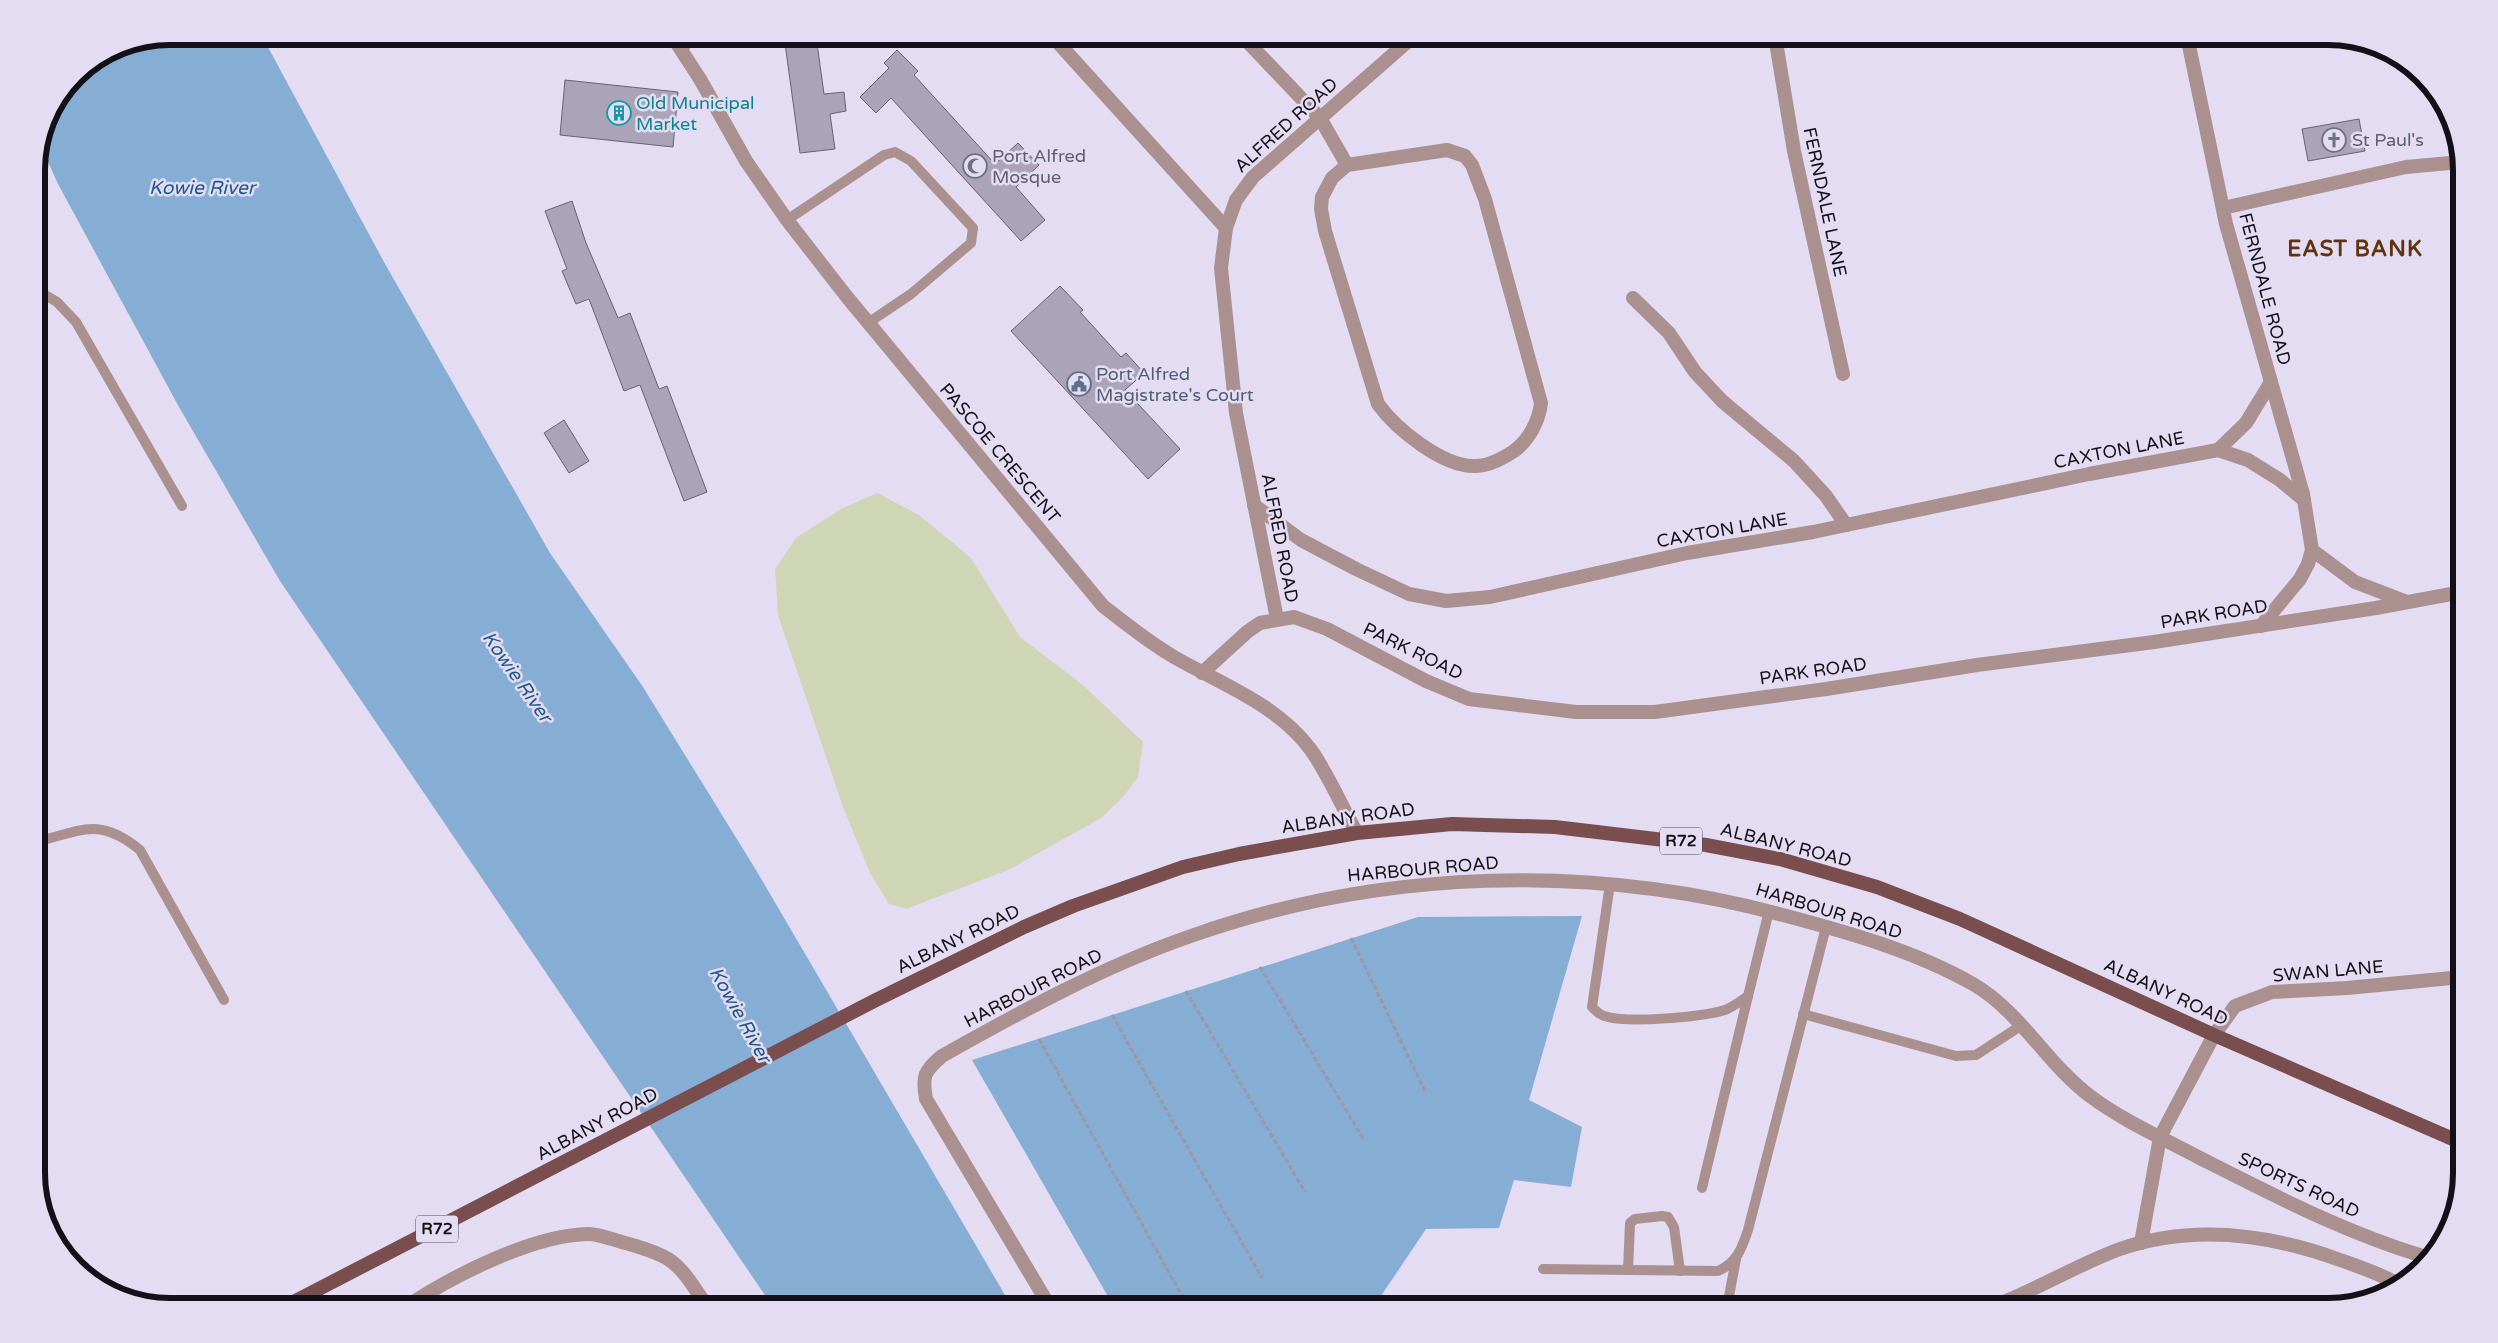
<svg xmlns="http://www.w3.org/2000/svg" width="2498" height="1343" viewBox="0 0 2498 1343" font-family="'Varela Round',sans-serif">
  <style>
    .green { fill: #ced6b6 }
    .water { fill: #86aed5 }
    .building { fill: #aba4b8; stroke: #696275 }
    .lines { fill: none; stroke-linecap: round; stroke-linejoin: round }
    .path { stroke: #9d96a7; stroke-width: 3; stroke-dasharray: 5 2.5; stroke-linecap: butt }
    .service { stroke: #ab9090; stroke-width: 10 }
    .minor { stroke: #ab9090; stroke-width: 14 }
    .tertiary { stroke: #ab9090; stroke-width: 14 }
    .primary { stroke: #7a4e4e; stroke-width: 14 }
    .labels { text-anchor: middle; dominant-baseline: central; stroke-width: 5; stroke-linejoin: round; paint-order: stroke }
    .shield { fill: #e4dcf2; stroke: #524d59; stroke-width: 1 }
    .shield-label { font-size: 16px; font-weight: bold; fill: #131017 }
    .culture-label { font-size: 18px; fill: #0d838f; stroke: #e4dcf2; text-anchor: start }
    .street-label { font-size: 18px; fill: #131017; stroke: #e4dcf2 }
    .worship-label { font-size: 18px; fill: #5b616d; stroke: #e4dcf2; text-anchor: start }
    .service-label { font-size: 18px; fill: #4e5e75; stroke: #e4dcf2; text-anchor: start }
    .water-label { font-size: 19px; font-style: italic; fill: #1c598a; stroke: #e4dcf2 }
    .district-label { font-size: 22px; font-weight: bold; letter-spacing: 1px; fill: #5f330e; stroke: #e4dcf2 }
    .rim { fill: none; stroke: #131017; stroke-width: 6 }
  </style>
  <rect width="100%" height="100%" fill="#e4dcf2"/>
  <path class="green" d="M877,493L919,515L971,558L1020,637L1084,686L1143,742L1138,777L1123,797L1101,818L1008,870L906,909L889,904L870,873L843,807L778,615L775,569L796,538L841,509Z"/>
  <g class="water">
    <path d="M170,36H262L384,262L550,553L643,687L756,870L1012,1307H773L280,581L179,407L58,184L41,146L50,111L76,75L119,46Z"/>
    <path d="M1582,916L1529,1100L1582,1127L1571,1187L1514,1180L1499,1228L1426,1229L1377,1302V1307H1114L972,1060L1418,917Z"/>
  </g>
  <g class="building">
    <path d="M784,36H816L824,94L844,92L846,111L830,114L835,149L800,153Z"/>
    <path d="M897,50L918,71L914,75L995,164L1018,143L1039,165L1016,187L1045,220L1021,241L891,98L876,113L860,97L889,68L884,63Z"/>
    <path d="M565,80L678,92L673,147L560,135Z"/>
    <path d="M2359,119L2365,151L2308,161L2302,129Z"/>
    <path d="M572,201L586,243L618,318L630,313L659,389L667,386L707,492L684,501L640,385L624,391L589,299L576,304L562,271L567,269L545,211Z"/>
    <path d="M1060,286L1083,310L1080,312L1121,357L1126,353L1144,373L1125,390L1180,449L1148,479L1011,331Z"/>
    <path d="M564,420L589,461L569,473L544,433Z"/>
  </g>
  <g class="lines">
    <g class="path">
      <path d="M1351,938L1425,1091"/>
      <path d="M1260,967L1364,1140"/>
      <path d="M1186,991L1305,1192"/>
      <path d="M1112,1015L1262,1278"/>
      <path d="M1039,1039L1188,1307"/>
    </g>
    <g class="service">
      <path d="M682,52L691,36"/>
      <path d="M787,220L884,155L895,152L911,161L973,228L971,243L911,294L868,323"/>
      <path d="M37,290L57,302L76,322L182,506"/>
      <path d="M37,842C82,830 100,817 140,850L224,1000"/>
      <path d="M1610,884L1592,1007C1597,1012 1601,1016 1608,1017C1630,1023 1702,1017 1725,1010C1733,1007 1741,1001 1748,996L1769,911"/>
      <path d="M1803,1014L1956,1056L1976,1055L2022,1025"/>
      <path d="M1702,1188L1748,996"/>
      <path d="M1543,1269L1718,1271C1737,1263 1742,1248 1748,1230L1826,927"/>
      <path d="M1628,1270L1630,1223L1635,1219L1662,1216L1668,1217L1674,1227L1680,1271"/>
      <path d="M1727,1307L1736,1259"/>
    </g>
    <g class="minor">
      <path d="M1052,36L1226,228"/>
      <path d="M1242,36L1320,118L1347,165"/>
      <path d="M1775,36L1794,151L1843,374"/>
      <path d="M2187,36L2226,224L2303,494L2312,550L2308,564L2300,579L2261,626"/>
      <path d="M1447,150L1465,156L1472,165L1485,199L1541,403C1539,421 1529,440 1514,451C1502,459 1489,466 1475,466C1443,467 1396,429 1378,404L1325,231L1321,209L1322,197L1332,178L1347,165Z"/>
      <path d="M2223,208L2406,167L2461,162"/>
      <path d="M1633,298L1669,333L1695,372L1722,401L1794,461L1826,496L1846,525"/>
      <path d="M2218,450L2246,423L2271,382"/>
      <path d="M1254,505L1301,540L1356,569L1409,594L1446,601L1490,597L1687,553L1813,532L2089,474L2218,450L2248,460L2280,480L2304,500"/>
      <path d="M2312,550L2355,582L2407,602"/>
      <path d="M1277,619L1236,413L1221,268L1226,228L1236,200L1253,177L1414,36"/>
      <path d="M1202,673L1247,632L1260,623L1294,617L1327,629L1426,681L1469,699L1576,712H1655L1826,689L1977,665L2154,642L2376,608L2462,592"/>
      <path d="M2141,1243L2160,1137L2214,1035L2235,1006L2272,992L2347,988L2462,977"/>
      <path d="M406,1307C452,1276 533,1235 588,1234C601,1234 616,1241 629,1244C643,1248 660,1253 671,1261C686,1272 696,1291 707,1306"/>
      <path d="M1050,1307L926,1099C922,1076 924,1071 942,1056C1022,1011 1104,966 1191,936C1380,869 1590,863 1783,915C1847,932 1915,951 1973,984C2021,1012 2046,1063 2090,1096C2122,1120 2160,1137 2196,1156C2271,1194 2345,1233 2426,1257"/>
      <path d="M1991,1307C2035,1291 2076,1265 2120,1249C2193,1224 2269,1234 2340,1260C2360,1267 2381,1274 2400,1285"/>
    </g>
    <path class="tertiary" d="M672,36L700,79L746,161L787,220L847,297L1103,606C1126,624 1148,642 1174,657C1221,684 1277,704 1311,750C1328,774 1342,807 1357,833"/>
    <path class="primary" d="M284,1307L874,1001L1024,927L1073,906L1183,867L1239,854L1357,833L1452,824L1555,827L1706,845L1780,859L1877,887L1960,919L2214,1035L2462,1143"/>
  </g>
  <defs>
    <g id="building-ring" transform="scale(1.25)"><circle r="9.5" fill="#e4dcf2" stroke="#0f9aa8" stroke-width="1.5"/><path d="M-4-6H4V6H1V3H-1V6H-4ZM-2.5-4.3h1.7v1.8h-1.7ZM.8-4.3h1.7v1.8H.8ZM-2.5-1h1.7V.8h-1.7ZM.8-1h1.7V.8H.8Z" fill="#0f9aa8"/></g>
    <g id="church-ring" transform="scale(1.25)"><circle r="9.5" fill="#e4dcf2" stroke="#6b7280" stroke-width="1.5"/><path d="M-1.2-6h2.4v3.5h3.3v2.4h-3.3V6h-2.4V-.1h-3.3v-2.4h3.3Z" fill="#6b7280"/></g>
    <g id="mosque-ring" transform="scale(1.25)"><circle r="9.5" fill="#e4dcf2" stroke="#6b7280" stroke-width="1.5"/><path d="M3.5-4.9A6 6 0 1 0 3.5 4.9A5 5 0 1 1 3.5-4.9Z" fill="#6b7280"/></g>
    <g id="civic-ring" transform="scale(1.25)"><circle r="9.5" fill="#e4dcf2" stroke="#5c6f8a" stroke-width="1.5"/><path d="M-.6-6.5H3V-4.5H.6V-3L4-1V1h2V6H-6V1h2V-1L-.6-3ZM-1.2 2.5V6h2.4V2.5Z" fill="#5c6f8a"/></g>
  </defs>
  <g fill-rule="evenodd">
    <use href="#building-ring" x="619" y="113"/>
    <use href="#church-ring" x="2334" y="140"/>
    <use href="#mosque-ring" x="975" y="166"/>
    <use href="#civic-ring" x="1079" y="384"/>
  </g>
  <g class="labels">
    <g class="shield">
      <rect x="1660" y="827.5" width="42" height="27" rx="4"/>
      <rect x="416" y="1215.5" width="42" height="27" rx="4"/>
    </g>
    <g class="shield-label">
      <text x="1681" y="841">R72</text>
      <text x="437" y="1229">R72</text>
    </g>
    <g class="culture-label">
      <text x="636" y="103">Old Municipal<tspan x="636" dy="21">Market</tspan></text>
    </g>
    <g class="street-label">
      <text transform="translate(1286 125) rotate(-42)">ALFRED ROAD</text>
      <text transform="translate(1825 202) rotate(78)">FERNDALE LANE</text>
      <text transform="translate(2265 289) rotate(75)">FERNDALE ROAD</text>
      <text transform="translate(2119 450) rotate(-11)">CAXTON LANE</text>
      <text transform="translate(1000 453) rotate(50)">PASCOE CRESCENT</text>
      <text transform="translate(1722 530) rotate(-10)">CAXTON LANE</text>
      <text transform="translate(1280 538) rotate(79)">ALFRED ROAD</text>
      <text transform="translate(2214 614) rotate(-9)">PARK ROAD</text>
      <text transform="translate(1413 651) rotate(26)">PARK ROAD</text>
      <text transform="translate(1813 671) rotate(-8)">PARK ROAD</text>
      <text transform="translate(1348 818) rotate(-8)">ALBANY ROAD</text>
      <text transform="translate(1786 845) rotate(14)">ALBANY ROAD</text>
      <text transform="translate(1423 869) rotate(-5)">HARBOUR ROAD</text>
      <text transform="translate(1829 911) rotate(17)">HARBOUR ROAD</text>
      <text transform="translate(958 939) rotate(-26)">ALBANY ROAD</text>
      <text transform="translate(2328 971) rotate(-5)">SWAN LANE</text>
      <text transform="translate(1033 988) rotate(-27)">HARBOUR ROAD</text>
      <text transform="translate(2166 992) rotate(25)">ALBANY ROAD</text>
      <text transform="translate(597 1124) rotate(-28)">ALBANY ROAD</text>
      <text transform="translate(2299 1185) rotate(25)">SPORTS ROAD</text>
    </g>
    <g class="worship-label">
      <text x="2352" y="140">St Paul's</text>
      <text x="992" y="156">Port Alfred<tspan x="992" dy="21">Mosque</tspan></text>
    </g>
    <g class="service-label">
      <text x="1096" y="374">Port Alfred<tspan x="1096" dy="21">Magistrate's Court</tspan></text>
    </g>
    <g class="water-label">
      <text x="202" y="188">Kowie River</text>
      <text transform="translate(517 677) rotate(55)">Kowie River</text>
      <text transform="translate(740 1015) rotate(61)">Kowie River</text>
    </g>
    <g class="district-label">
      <text x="2355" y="249">EAST BANK</text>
    </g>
  </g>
  <path d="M0 0H2498V1343H0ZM170 45H2328A125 125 0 0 1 2453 170V1173A125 125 0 0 1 2328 1298H170A125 125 0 0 1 45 1173V170A125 125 0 0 1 170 45Z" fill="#e4dcf2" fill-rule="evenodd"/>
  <path class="rim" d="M170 45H2328A125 125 0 0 1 2453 170V1173A125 125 0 0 1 2328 1298H170A125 125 0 0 1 45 1173V170A125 125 0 0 1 170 45Z"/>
</svg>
